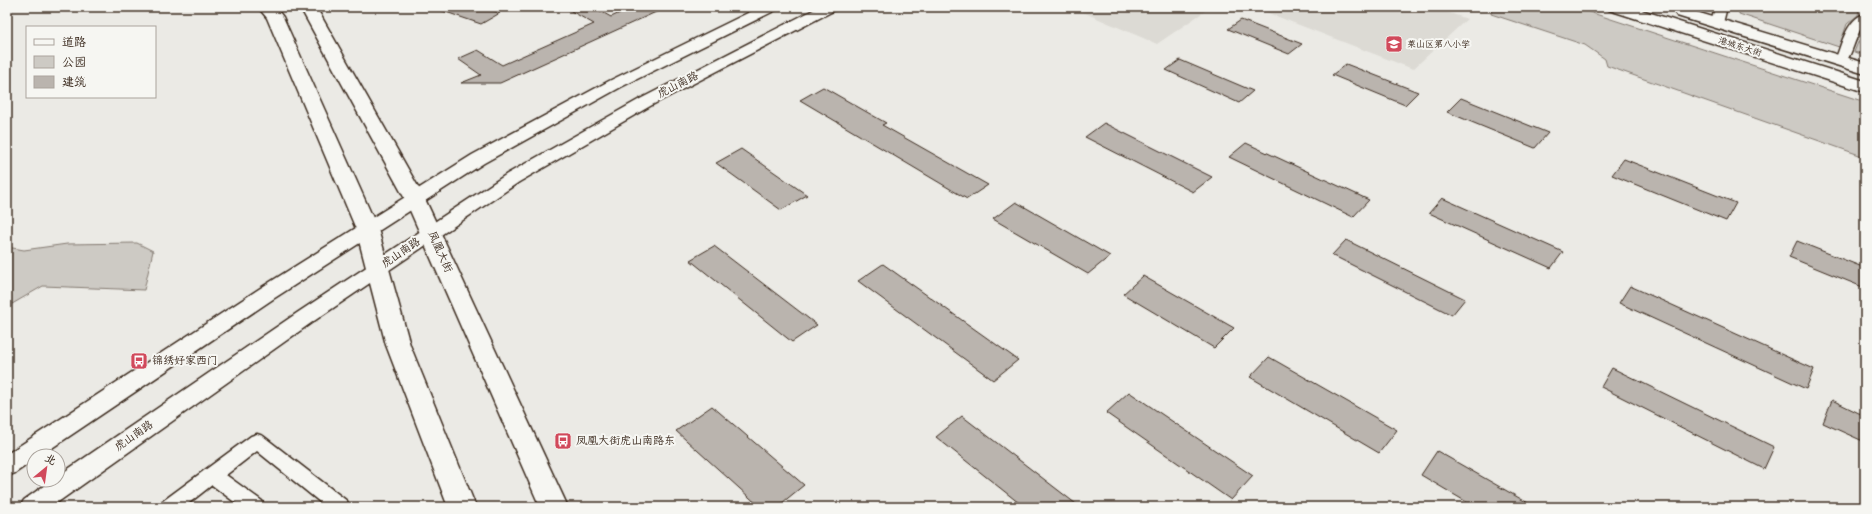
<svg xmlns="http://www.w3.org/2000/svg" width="1872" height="514" viewBox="0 0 1872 514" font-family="Kalam,'LXGW WenKai TC',sans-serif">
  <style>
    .built { fill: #dcdad4 }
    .green { fill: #cdcac4; stroke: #847a71 }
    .building { fill: #bab4ae; stroke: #3b2a1e }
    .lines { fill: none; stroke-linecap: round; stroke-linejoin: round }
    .minor-casing { stroke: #3b2a1e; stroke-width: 3 }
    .tertiary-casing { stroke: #3b2a1e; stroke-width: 3 }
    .secondary-casing { stroke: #3b2a1e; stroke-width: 3 }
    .minor { fill: #f6f6f2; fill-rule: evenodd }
    .tertiary { fill: #f6f6f2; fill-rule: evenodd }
    .secondary { fill: #f6f6f2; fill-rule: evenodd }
    .labels { text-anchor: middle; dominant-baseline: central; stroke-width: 4; stroke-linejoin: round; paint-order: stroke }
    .far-poi-label { font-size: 9px; fill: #3b2a1e; stroke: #f6f6f2; text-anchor: start }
    .far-street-label { font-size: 9px; fill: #3b2a1e; stroke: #f6f6f2 }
    .street-label { font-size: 11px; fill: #3b2a1e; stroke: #f6f6f2 }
    .poi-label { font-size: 11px; fill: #3b2a1e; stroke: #f6f6f2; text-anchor: start }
  </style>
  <rect width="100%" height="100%" fill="#ebeae5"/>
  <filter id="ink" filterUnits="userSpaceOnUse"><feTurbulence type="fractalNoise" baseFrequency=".025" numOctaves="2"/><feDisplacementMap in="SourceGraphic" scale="8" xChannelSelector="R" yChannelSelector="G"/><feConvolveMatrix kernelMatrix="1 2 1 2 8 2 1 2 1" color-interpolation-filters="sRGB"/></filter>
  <g filter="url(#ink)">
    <g class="built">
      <path d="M1071,7H1211L1157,44Z"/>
      <path d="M1253,7H1433L1467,19L1413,69Z"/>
    </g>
    <g class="green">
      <path d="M1486,7H1574L1865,102V157L1607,66L1605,59L1585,45L1491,14L1492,9Z"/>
      <path d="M1739,7H1855L1859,10L1858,15L1847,24L1839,47L1739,14Z"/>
      <path d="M1865,26V55L1854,52Z"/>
      <path d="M137,243L153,251L144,290L43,286L7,307V247L24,250L67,244Z"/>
    </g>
    <g class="building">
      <path d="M437,7H483L500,13L481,24L437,9Z"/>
      <path d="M564,7H593L611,17L633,7H667L500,83H461L481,75L458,59L478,50L502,65L594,24Z"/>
      <path d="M1241,20L1302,44L1289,54L1228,29Z"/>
      <path d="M1180,60L1253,91L1239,103L1166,70Z"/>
      <path d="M1346,64L1418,92L1405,105L1332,75Z"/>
      <path d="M823,87L886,123L882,125L988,185L967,199L800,100Z"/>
      <path d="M1461,98L1548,133L1535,148L1447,112Z"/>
      <path d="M1104,123L1212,177L1193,192L1085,137Z"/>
      <path d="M1246,143L1369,200L1353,217L1229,157Z"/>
      <path d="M741,149L807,195L781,210L716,163Z"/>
      <path d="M1624,159L1736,203L1726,221L1612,175Z"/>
      <path d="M1442,198L1563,252L1551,268L1429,213Z"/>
      <path d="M1016,202L1110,256L1088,274L993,219Z"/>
      <path d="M1346,240L1465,299L1452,315L1332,255Z"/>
      <path d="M1797,241L1865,268V288L1789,257Z"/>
      <path d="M714,246L817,325L792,342L690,260Z"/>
      <path d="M883,264L1018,360L993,380L858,281Z"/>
      <path d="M1143,276L1234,328L1214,348L1123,294Z"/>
      <path d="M1630,286L1814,369L1806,389L1619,303Z"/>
      <path d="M1269,357L1397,430L1379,453L1250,377Z"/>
      <path d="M1612,368L1774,447L1764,469L1601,387Z"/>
      <path d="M1129,392L1253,476L1231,500L1106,413Z"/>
      <path d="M1832,400L1865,416V442L1823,423Z"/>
      <path d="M712,406L804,485L777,507H760L676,431Z"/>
      <path d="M962,416L1080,507H1024L936,437Z"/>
      <path d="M1437,451L1535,507H1475L1421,475Z"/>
    </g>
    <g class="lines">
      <g class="minor-casing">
        <g id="minor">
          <path d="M1715,7H1727L1723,23L1717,26L1711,23Z"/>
          <path d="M1865,14V23C1855,32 1852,62 1841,65L1837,64L1835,61C1841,46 1847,18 1865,14Z"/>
          <path d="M257,434L263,436L347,501L349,507H326L257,451L226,475L262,501L264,507H241L212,485L184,507H161L163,501L251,436Z"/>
        </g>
      </g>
      <g class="tertiary-casing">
        <g id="tertiary">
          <path d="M760,7H778L776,10L621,87L484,163L273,299L40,456H34V460L15,473L7,476V454L259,289L472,155L609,81Z"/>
          <path d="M819,7H837L835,10L652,105L519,182L311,323L51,507H20L24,500L52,480H58V476L297,313L507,174L640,99Z"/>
        </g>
      </g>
      <g class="secondary-casing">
        <g id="secondary">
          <path d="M258,7H275L283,17L378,229L410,345L476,507H448L386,345L356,229L267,18Z"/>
          <path d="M300,7H316L425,199L568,507H540L405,199Z"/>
          <path d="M1607,7H1632L1865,81V92L1609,10Z"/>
          <path d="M1683,8L1865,63V74L1677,16L1675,13L1677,10Z"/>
        </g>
      </g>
      <use href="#minor" class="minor"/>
      <use href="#tertiary" class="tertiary"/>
      <use href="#secondary" class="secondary"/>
    </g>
  </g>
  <defs>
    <g id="school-square" transform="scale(0.9)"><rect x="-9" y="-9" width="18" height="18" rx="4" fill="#d1495b" stroke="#f6f6f2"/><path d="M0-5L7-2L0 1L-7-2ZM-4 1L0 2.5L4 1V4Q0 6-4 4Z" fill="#fff"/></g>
    <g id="bus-square" transform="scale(0.9)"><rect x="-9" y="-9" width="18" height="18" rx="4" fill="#d1495b" stroke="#f6f6f2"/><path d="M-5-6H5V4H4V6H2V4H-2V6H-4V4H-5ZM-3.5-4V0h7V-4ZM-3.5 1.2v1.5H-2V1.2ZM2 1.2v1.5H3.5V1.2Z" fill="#fff"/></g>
  </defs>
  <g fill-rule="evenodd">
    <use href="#school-square" x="1394" y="44"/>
    <use href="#bus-square" x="139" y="361"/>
    <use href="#bus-square" x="563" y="441"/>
  </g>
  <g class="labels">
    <g class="far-poi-label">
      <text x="1407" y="44">莱山区第八小学</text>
    </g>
    <g class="far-street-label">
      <text transform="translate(1740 47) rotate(18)">港城东大街</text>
    </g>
    <g class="street-label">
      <text transform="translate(678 85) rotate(-27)">虎山南路</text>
      <text transform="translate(440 252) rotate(66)">凤凰大街</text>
      <text transform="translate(401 253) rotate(-34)">虎山南路</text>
      <text transform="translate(134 436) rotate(-35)">虎山南路</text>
    </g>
    <g class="poi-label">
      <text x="152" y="361">锦绣好家西门</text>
      <text x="576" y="441">凤凰大街虎山南路东</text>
    </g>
  </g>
  <rect width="1872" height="514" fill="none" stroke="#f6f6f2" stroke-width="24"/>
  <rect x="12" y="12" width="1848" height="490" fill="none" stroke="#3b2a1e" stroke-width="1.5" filter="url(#ink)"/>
  <rect x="26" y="26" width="130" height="72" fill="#f6f6f2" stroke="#aba49d"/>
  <rect x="34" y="39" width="20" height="6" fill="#f6f6f2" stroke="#aba49d"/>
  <text x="62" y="46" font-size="12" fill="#3b2a1e">道路</text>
  <rect x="34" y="56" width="20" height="12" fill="#cdcac4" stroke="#aba49d"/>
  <text x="62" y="66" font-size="12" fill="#3b2a1e">公园</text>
  <rect x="34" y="76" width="20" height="12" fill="#bab4ae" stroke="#aba49d"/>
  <text x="62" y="86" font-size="12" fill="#3b2a1e">建筑</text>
  <g transform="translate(46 468) rotate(29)"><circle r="19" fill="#f6f6f2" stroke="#aba49d"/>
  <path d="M0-3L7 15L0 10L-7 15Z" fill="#d1495b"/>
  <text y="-6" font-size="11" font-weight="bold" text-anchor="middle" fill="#3b2a1e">北</text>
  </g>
</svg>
